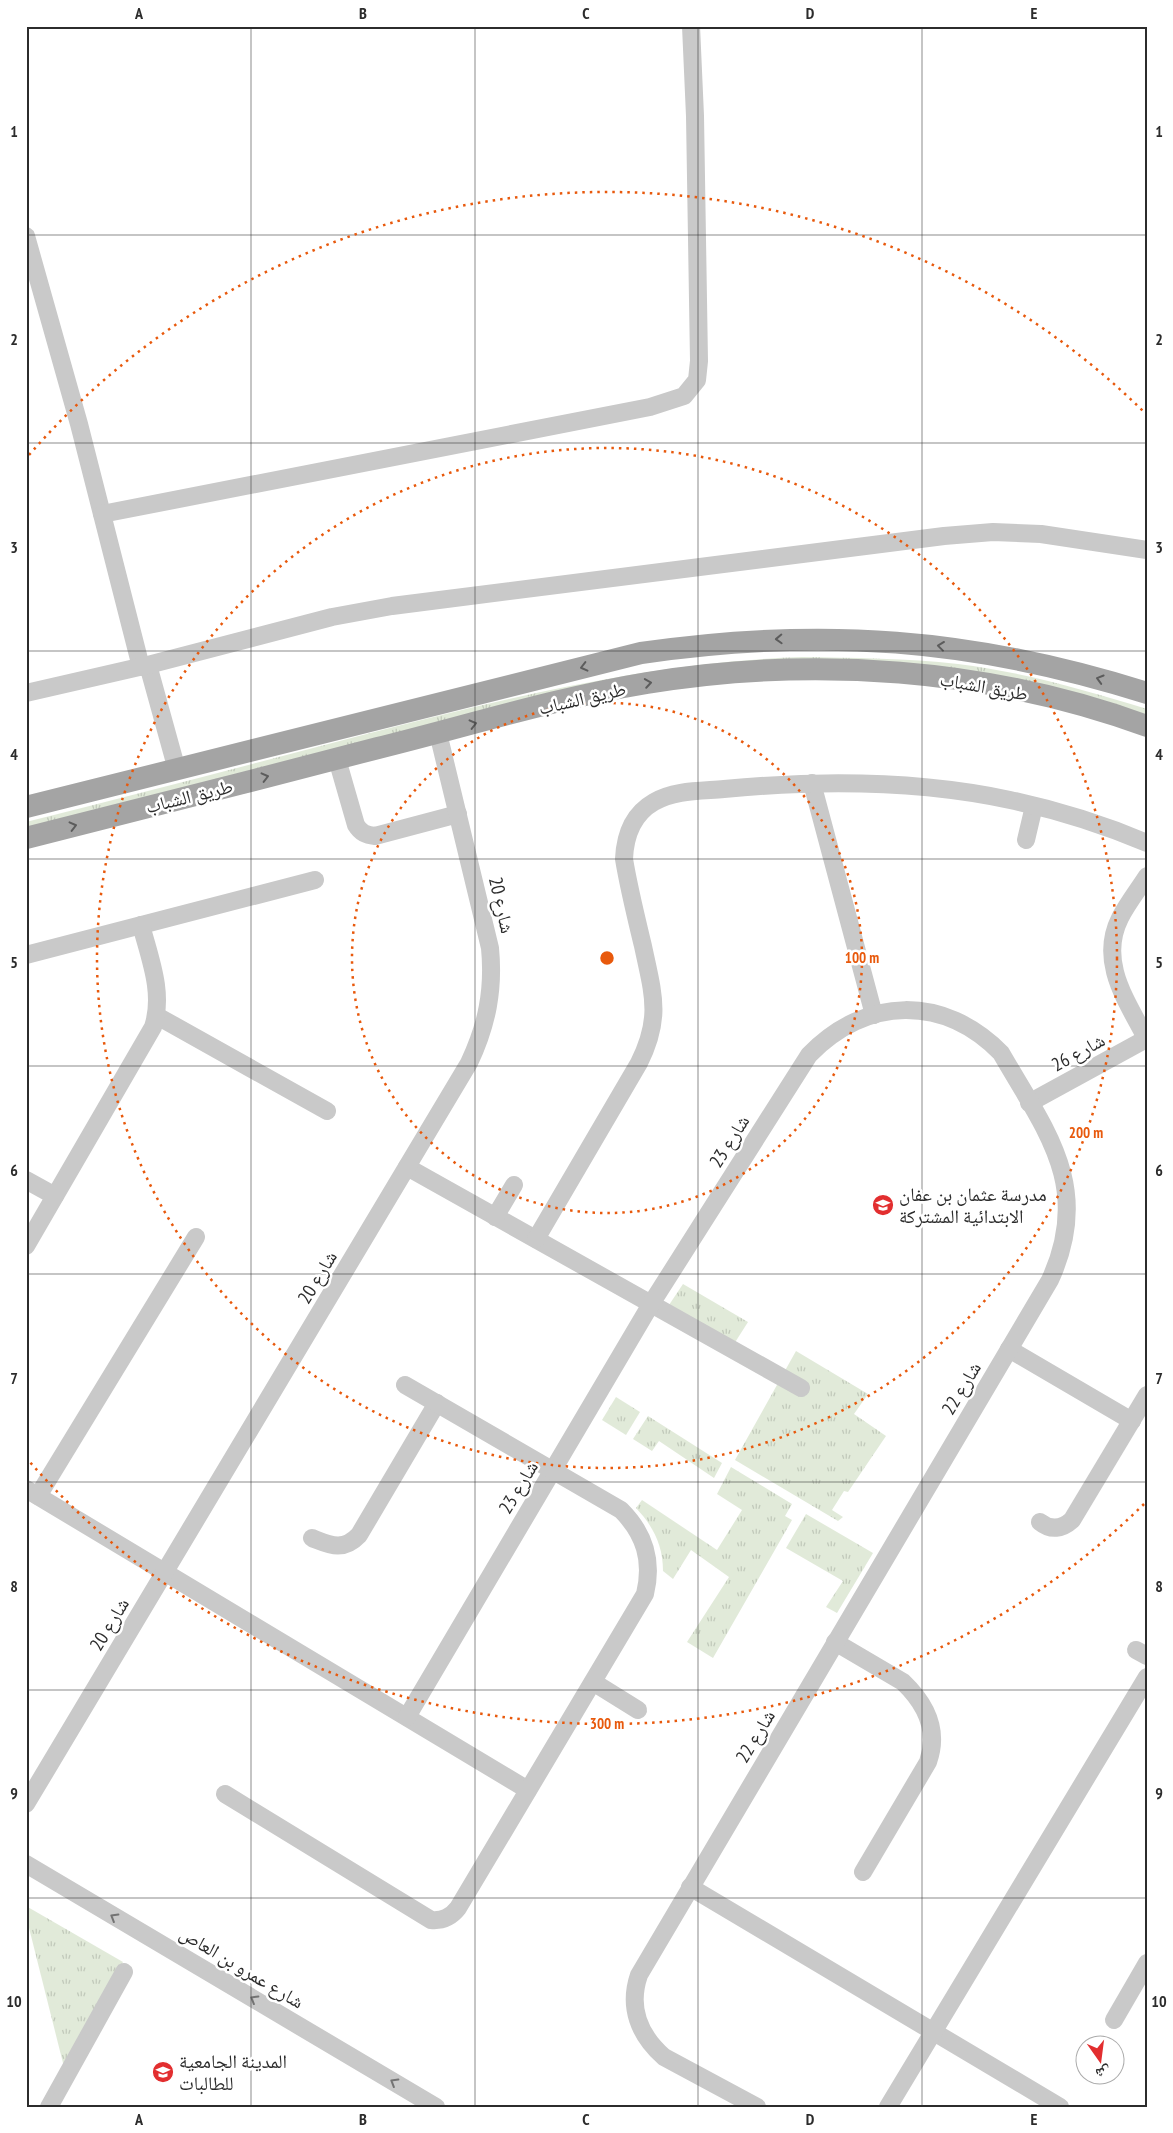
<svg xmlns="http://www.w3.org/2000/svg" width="1173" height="2133" viewBox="0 0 1173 2133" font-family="'PT Sans Narrow','Noto Naskh Arabic',sans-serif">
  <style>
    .grass { fill: url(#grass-tufts) }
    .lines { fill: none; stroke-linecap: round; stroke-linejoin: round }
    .minor { stroke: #c9c9c9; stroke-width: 18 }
    .major { stroke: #a4a4a4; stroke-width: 22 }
    .oneway { stroke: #5c5c5c }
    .oneway2 { stroke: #737373 }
    .grid { fill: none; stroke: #2c2c2c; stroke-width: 1; stroke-opacity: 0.55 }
    .ring { fill: none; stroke: #e8590c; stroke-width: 2.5; stroke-dasharray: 2.5 5 }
    .labels { text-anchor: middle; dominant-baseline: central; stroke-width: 5; stroke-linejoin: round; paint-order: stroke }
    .street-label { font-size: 19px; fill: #2c2c2c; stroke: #fff }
    .poi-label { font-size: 19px; fill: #2c2c2c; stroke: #fff; text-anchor: start }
    .centre { fill: #e8590c; stroke: #fff; stroke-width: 2.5 }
    .ring-label { font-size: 15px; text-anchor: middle; font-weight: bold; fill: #e8590c; stroke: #fff; stroke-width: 5; stroke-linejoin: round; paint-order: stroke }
    .neatline { fill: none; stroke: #2c2c2c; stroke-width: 2 }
    .grid-label { font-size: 16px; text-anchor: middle; font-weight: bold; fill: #2c2c2c }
  </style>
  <defs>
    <pattern id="grass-tufts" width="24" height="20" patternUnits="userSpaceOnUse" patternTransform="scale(1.25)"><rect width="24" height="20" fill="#e1ead9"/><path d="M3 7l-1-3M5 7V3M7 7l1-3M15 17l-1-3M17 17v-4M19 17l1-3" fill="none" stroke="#c1c9ba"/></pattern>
  </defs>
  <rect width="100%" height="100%" fill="#fff"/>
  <g class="grass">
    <path d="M802,657C854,658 907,658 958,664C1023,672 1085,690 1147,709V723L975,679L684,677L26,833V822C136,794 245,766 355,737C502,699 649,662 802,657Z"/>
    <path d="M683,1284L748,1322L734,1344L669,1305Z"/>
    <path d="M796,1351L868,1394L854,1414L886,1436L848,1492L844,1491L832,1510L843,1517L838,1521L735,1460Z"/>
    <path d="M616,1397L640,1412L626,1435L602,1420Z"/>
    <path d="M648,1416L722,1463L714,1478L659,1441L652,1451L633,1439Z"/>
    <path d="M731,1467L792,1504L785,1516L792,1520L713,1658L687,1642L729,1577L691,1550L673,1579L663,1571C663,1545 653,1526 636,1508L642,1500L717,1550L742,1510L717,1494Z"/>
    <path d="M806,1514L873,1553L837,1613L826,1607L843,1581L786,1548Z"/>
    <path d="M26,1906L123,1962L64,2067L26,1916Z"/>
  </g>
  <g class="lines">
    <g class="minor">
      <path d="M26,236L79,424L141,667"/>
      <path d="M102,514L650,407L684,396L697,380L699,361L695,116L691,26"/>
      <path d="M148,665L177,770"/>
      <path d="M26,693L148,665L332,617L392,606L944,536L993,532L1041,534L1147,550"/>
      <path d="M337,759L356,825C361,833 366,835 375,836L458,814"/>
      <path d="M812,783L874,1015"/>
      <path d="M1026,840L1034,806"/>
      <path d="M1147,876C1138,890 1127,904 1120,918C1098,962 1127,1001 1147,1040"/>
      <path d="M26,955L315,880"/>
      <path d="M157,1016L327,1111"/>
      <path d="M1029,1103L1146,1039"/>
      <path d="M407,1167L801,1388"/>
      <path d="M26,1180L55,1196"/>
      <path d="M495,1217L514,1185"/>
      <path d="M536,1239L639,1063C662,1017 653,994 643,946C636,917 629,889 624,859C625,836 633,814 654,802C674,790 701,791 724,789C819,780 916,780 1010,800C1057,810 1102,824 1147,843"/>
      <path d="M26,1246L153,1027C164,993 150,959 141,925"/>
      <path d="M1009,1349L1132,1421"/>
      <path d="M26,1489L528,1790"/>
      <path d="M38,1496L196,1237"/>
      <path d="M1040,1522C1051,1531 1062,1529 1072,1520L1147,1395"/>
      <path d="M312,1538C330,1545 343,1552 359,1535L437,1403"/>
      <path d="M835,1642L903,1682C926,1704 939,1731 928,1762L863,1872"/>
      <path d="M1136,1650L1147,1656"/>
      <path d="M593,1682L638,1710"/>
      <path d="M407,1717L651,1304L809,1055C866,996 944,995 1001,1053C1046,1131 1093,1187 1050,1280L639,1975C628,2007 639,2035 664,2057L757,2107"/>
      <path d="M225,1794L431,1920C443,1921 451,1917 458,1908L645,1594C653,1561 645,1534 621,1510L405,1385"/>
      <path d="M26,1804L469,1063C487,1025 494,990 490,948L438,733"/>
      <path d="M26,1864L436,2107"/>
      <path d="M690,1887L1060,2107"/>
      <path d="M1114,2020L1147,1963"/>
      <path d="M49,2107L124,1972"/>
      <path d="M888,2107L1147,1677"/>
    </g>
    <g class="major">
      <path d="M26,807L641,653C821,627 973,638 1147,693"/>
      <path d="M26,838C143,808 261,779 378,748C467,726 556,698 647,683C812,656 989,668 1147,726"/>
    </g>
  </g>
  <defs><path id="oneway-chevron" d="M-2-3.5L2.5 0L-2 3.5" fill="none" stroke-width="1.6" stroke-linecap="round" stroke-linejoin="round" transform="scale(1.25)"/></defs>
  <g class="oneway">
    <use href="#oneway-chevron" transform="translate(779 639) rotate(178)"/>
    <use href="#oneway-chevron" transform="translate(941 646) rotate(-173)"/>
    <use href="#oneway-chevron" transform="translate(584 667) rotate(166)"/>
    <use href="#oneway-chevron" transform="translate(1100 679) rotate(-164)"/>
    <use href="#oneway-chevron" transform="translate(648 683) rotate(-9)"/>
    <use href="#oneway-chevron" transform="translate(473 724) rotate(-14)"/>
    <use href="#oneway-chevron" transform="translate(265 777) rotate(-14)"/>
    <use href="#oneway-chevron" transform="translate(73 826) rotate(-14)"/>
  </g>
  <g class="oneway2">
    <use href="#oneway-chevron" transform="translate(114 1917) rotate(-149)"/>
    <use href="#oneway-chevron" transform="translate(254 1999) rotate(-149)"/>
    <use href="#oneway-chevron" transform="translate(394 2082) rotate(-149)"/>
  </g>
  <path class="grid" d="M251,26V2107M475,26V2107M698,26V2107M922,26V2107M26,235H1147M26,443H1147M26,651H1147M26,859H1147M26,1066H1147M26,1274H1147M26,1482H1147M26,1690H1147M26,1898H1147"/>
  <g class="ring">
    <circle cx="607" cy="958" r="255"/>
    <circle cx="607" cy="958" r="510"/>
    <path d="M1144 1504A766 766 0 0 1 29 1461M29 455A766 766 0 0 1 1144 412"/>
  </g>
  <defs>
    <g id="school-disc" transform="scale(1.125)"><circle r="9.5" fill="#e22e2f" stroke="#fff"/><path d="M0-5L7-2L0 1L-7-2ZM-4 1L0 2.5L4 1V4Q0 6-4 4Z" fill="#fff"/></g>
    <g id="university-disc" transform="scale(1.125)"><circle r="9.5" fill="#e22e2f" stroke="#fff"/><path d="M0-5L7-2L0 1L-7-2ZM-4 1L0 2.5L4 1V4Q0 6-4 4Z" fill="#fff"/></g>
  </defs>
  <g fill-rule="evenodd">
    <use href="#school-disc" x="883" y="1205"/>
    <use href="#university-disc" x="163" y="2072"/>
  </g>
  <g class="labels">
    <g class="street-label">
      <text transform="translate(984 686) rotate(10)">طريق الشباب</text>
      <text transform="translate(582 698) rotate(-13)">طريق الشباب</text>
      <text transform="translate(189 796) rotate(-14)">طريق الشباب</text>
      <text transform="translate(502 905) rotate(77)">شارع 20</text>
      <text transform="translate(1078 1052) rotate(-29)">شارع 26</text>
      <text transform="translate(729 1141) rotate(-58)">شارع 23</text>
      <text transform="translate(317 1277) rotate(-59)">شارع 20</text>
      <text transform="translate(961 1388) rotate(-59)">شارع 22</text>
      <text transform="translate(518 1487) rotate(-59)">شارع 23</text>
      <text transform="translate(109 1624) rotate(-59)">شارع 20</text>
      <text transform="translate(755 1736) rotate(-59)">شارع 22</text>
      <text transform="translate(242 1967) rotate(31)">شارع عمرو بن العاص</text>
    </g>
    <g class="poi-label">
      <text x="899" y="1194">مدرسة عثمان بن عفان<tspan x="899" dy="22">الابتدائية المشتركة</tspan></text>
      <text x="179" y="2061">المدينة الجامعية<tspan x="179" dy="22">للطالبات</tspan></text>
    </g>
  </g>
  <circle cx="607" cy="958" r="8" class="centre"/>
  <g class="ring-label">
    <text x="862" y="963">100 m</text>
    <text x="1086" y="1138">200 m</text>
    <text x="607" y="1729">300 m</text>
  </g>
  <rect width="1173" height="2133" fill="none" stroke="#ffffff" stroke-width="55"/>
  <g transform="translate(1100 2060) rotate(166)"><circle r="24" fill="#ffffff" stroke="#ababab"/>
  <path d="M0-4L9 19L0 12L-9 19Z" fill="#e22e2f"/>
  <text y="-8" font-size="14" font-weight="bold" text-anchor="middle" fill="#2c2c2c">ش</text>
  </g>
  <rect x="28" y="28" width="1118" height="2078" class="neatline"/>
  <g class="grid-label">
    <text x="139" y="19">A</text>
    <text x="363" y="19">B</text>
    <text x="586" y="19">C</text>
    <text x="810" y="19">D</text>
    <text x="1034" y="19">E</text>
    <text x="14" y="137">1</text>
    <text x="1159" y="137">1</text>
    <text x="14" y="345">2</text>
    <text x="1159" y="345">2</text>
    <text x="14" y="553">3</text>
    <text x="1159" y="553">3</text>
    <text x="14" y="760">4</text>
    <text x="1159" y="760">4</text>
    <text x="14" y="968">5</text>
    <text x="1159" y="968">5</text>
    <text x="14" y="1176">6</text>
    <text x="1159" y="1176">6</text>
    <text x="14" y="1384">7</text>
    <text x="1159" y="1384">7</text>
    <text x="14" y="1592">8</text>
    <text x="1159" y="1592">8</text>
    <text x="14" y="1799">9</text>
    <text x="1159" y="1799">9</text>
    <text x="14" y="2007">10</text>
    <text x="1159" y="2007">10</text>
    <text x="139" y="2125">A</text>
    <text x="363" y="2125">B</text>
    <text x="586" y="2125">C</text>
    <text x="810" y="2125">D</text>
    <text x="1034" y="2125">E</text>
  </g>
</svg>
